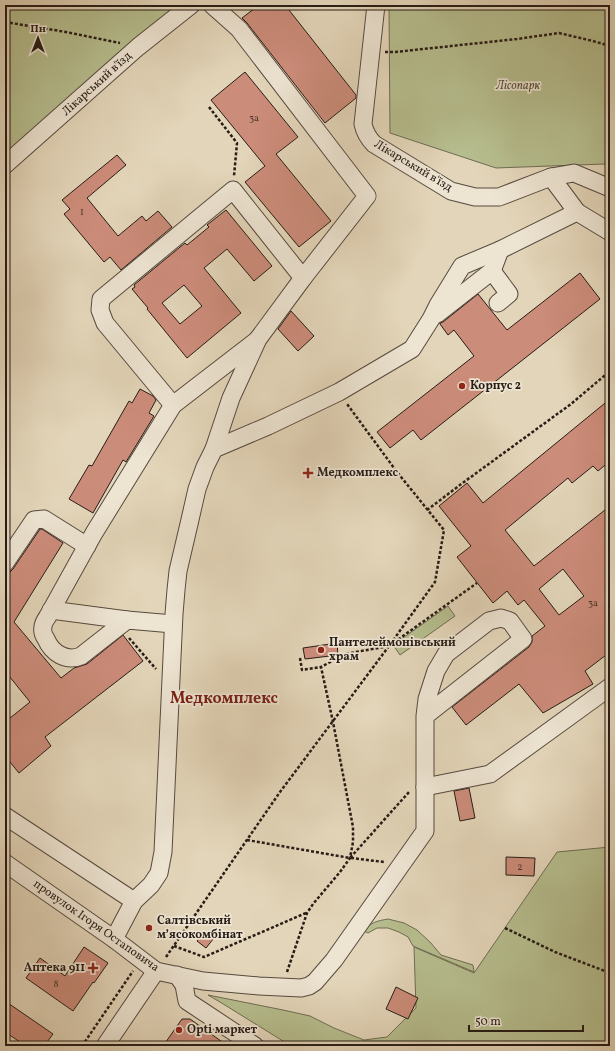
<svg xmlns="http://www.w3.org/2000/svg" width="615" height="1051" viewBox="0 0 615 1051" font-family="Vollkorn,serif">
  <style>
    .green { fill: #b6bd8e; stroke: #6e6c52 }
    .building { fill: #cc8c7a; stroke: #271c16; fill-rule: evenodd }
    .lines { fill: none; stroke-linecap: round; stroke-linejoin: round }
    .minor-casing { stroke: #564a3f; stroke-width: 19 }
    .path { stroke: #271c16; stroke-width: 2.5; stroke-dasharray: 3 2; stroke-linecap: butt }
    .minor { stroke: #ede4d2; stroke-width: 17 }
    .poi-dot { fill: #8f2418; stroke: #ede4d2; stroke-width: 1.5 }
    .labels { text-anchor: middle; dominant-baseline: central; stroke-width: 3.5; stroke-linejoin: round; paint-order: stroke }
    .number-label { font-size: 10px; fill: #50382f }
    .street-label { font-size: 12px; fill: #271c16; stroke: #ede4d2 }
    .park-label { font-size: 12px; font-style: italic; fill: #524c3a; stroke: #ede4d2 }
    .poi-label { font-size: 12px; font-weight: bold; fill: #271c16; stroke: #ede4d2; text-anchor: start }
    .district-label { font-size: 16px; font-weight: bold; fill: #7a1f14; stroke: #ede4d2 }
  </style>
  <rect width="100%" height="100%" fill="#e3d5b9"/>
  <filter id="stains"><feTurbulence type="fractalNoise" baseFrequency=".005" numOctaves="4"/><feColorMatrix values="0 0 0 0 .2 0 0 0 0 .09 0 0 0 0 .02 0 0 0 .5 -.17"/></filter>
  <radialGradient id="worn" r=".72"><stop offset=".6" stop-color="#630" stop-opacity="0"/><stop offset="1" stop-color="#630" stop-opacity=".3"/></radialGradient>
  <g class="green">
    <path d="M5,5H191L5,163Z"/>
    <path d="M389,5H610V154L605,164L496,168L390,133Z"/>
    <path d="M448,606L455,616L400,655L393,645Z"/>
    <path d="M610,847V1046H291L220,1002L208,995L283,1010L310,1016L334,1028L364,1040L387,1037L416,1008L414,947L474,973L557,852Z"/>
    <path d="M388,919L404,923L417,930L430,942L441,955L473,965L474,972L413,946L408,937L399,932L388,928H377L368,933L364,931C371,922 377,921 388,919Z"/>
  </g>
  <g class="building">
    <path d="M259,5H285L356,95V98L325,123L247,23L242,18Z"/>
    <path d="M245,72L298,137L276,154L331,221L299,247L245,182L265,166L211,100Z"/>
    <path d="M117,155L126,165L87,198L118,236L142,216L146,221L158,211L172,227L121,270L110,257L104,262L64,214L70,209L62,200Z"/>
    <path d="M226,210L272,266L254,281L227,249L204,268L241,313L187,358L147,309L148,308L132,289L135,287L134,285L185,243L187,245L209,227L207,225ZM184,285L202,306L180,324L162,303Z"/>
    <path d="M580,273L600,299L421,440L413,430L390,448L377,432L474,356L454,330L448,335L440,324V323L443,322L478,294L507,330Z"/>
    <path d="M291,311L314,336L298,351L278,329Z"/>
    <path d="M140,389L153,396L156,400L149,413L154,416L126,462L123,460L93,513L69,499L89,465L92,466L129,401L132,403Z"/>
    <path d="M610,399V461L598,471L593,466L572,483L568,478L505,530L534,566L610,506V652L585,671L593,684L543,713L519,684L466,725L452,707L529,647L532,642V636L545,626L524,600L518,605L507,591L493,603L457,557L471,546L439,506L467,483L483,503ZM563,569L584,596L559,615L539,589Z"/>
    <path d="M40,529H42L63,543L14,622L61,678L74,668L87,664L123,635L143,661L45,737L51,746L19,773L5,756V722L30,702L5,671V579L10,572L13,569Z"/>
    <path d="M337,643L338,655L305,659L303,648Z"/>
    <path d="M469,788L475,818L460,821L454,791Z"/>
    <path d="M506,857L535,858L534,876L506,875Z"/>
    <path d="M205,931L214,938L206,948L197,941Z"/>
    <path d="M84,947L108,963L94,983L93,982L73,1011L26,978L40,958L65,976Z"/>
    <path d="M396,987L418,998L408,1019L386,1009Z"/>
    <path d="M5,1001L53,1034L44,1046H26L5,1032Z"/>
    <path d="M182,1019H190L228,1046H163Z"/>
  </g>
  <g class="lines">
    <g class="minor-casing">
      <g id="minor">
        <path d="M212,5L239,29L367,196L303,278"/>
        <path d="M376,5L363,124C365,133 368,138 374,144L451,191L475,197H499L551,177L574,173L610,188"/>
        <path d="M5,165L138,47L191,5"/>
        <path d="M551,177L577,212L610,232"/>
        <path d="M492,271L509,294L498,303"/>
        <path d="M437,314L492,271L500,250L577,212"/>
        <path d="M173,405L105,323L100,310L101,299L233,190L303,278L258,339L231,398L214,449"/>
        <path d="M5,563L34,520L44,519L87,546"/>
        <path d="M51,610L127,620"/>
        <path d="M173,624L127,620L81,656C66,662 52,653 46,639C44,636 42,631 43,627C43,623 46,619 48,616L94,533L173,405L256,341"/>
        <path d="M425,787L490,774L610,687"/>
        <path d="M5,816L134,901"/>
        <path d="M5,863L114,939L156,971L203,981L259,986L301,988L309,986L315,982L334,960L425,831V716L427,699L436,671L446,654L489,621L501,618L510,621L523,639L425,716"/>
        <path d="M114,939L134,901L151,885L159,873L163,852L174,614L176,590L178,571L189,524L197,489L205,467L214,449L268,426L339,392L412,349L431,319L438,305L462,266L500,250"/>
        <path d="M177,975L184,985L187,1001L255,1046"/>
        <path d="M105,1046L156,971"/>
      </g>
    </g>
    <g class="path">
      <path d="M5,22L66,32L120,43"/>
      <path d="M385,52H395L517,39L559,33L593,41L610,46"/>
      <path d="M209,107L237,143L234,176"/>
      <path d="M427,510L464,482L571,404L610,371"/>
      <path d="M129,638L156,669"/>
      <path d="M300,658L302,670L321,667"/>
      <path d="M247,840L350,858L409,792"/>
      <path d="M351,858L384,862"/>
      <path d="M505,928L555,952L610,973"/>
      <path d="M174,946L204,957L306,913"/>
      <path d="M166,957L280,792L389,646L435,582L444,530L397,472L347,404"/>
      <path d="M287,972L307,913L313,904L340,872L350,858L353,842V827L333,722L321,667L345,654L389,646L477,583"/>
      <path d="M82,1046L133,971"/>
    </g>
    <use href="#minor" class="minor"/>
  </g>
  <g class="poi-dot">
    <circle cx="462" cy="386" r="4"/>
    <path d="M306 467h4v4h4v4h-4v4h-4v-4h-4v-4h4z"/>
    <circle cx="321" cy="650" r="4"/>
    <circle cx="149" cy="928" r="4"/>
    <path d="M91 962h4v4h4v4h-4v4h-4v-4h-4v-4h4z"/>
    <circle cx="179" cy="1030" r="4"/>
  </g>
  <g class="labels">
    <g class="number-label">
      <text x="254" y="118">3а</text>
      <text x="82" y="212">1</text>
      <text x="593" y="603">3а</text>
      <text x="520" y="867">2</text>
      <text x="56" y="984">8</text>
    </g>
    <g class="street-label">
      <text transform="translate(97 84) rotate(-42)">Лікарський в'їзд</text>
      <text transform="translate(413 166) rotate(31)">Лікарський в'їзд</text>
      <text transform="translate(96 926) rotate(35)">провулок Ігоря Остаповича</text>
    </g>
    <g class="park-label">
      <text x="518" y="86">Лісопарк</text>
    </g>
    <g class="poi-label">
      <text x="470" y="386">Корпус 2</text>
      <text x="317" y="473">Медкомплекс</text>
      <text x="329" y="643">Пантелеймонівський<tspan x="329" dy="14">храм</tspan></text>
      <text x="157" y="921">Салтівський<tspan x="157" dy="14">мʼясокомбінат</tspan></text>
      <text x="85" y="968" text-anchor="end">Аптека 911</text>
      <text x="187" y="1030">Opti маркет</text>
    </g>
    <g class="district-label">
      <text x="224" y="699">Медкомплекс</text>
    </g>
  </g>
  <rect width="615" height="1051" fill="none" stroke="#e3d5b9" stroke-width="20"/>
  <rect x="6" y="6" width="603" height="1039" fill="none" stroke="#271c16" stroke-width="2"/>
  <rect x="10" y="10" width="595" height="1031" fill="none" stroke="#271c16"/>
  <g transform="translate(38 38)" stroke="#ede4d2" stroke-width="3" paint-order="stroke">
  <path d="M0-3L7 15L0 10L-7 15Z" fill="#271c16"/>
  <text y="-6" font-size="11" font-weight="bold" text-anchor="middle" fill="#271c16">Пн</text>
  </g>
  <path d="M469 1025v6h114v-6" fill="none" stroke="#271c16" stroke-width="2"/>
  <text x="475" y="1025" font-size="12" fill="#271c16" stroke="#ede4d2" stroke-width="3" paint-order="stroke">50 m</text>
  <rect width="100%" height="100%" filter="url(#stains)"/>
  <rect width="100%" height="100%" fill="url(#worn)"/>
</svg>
